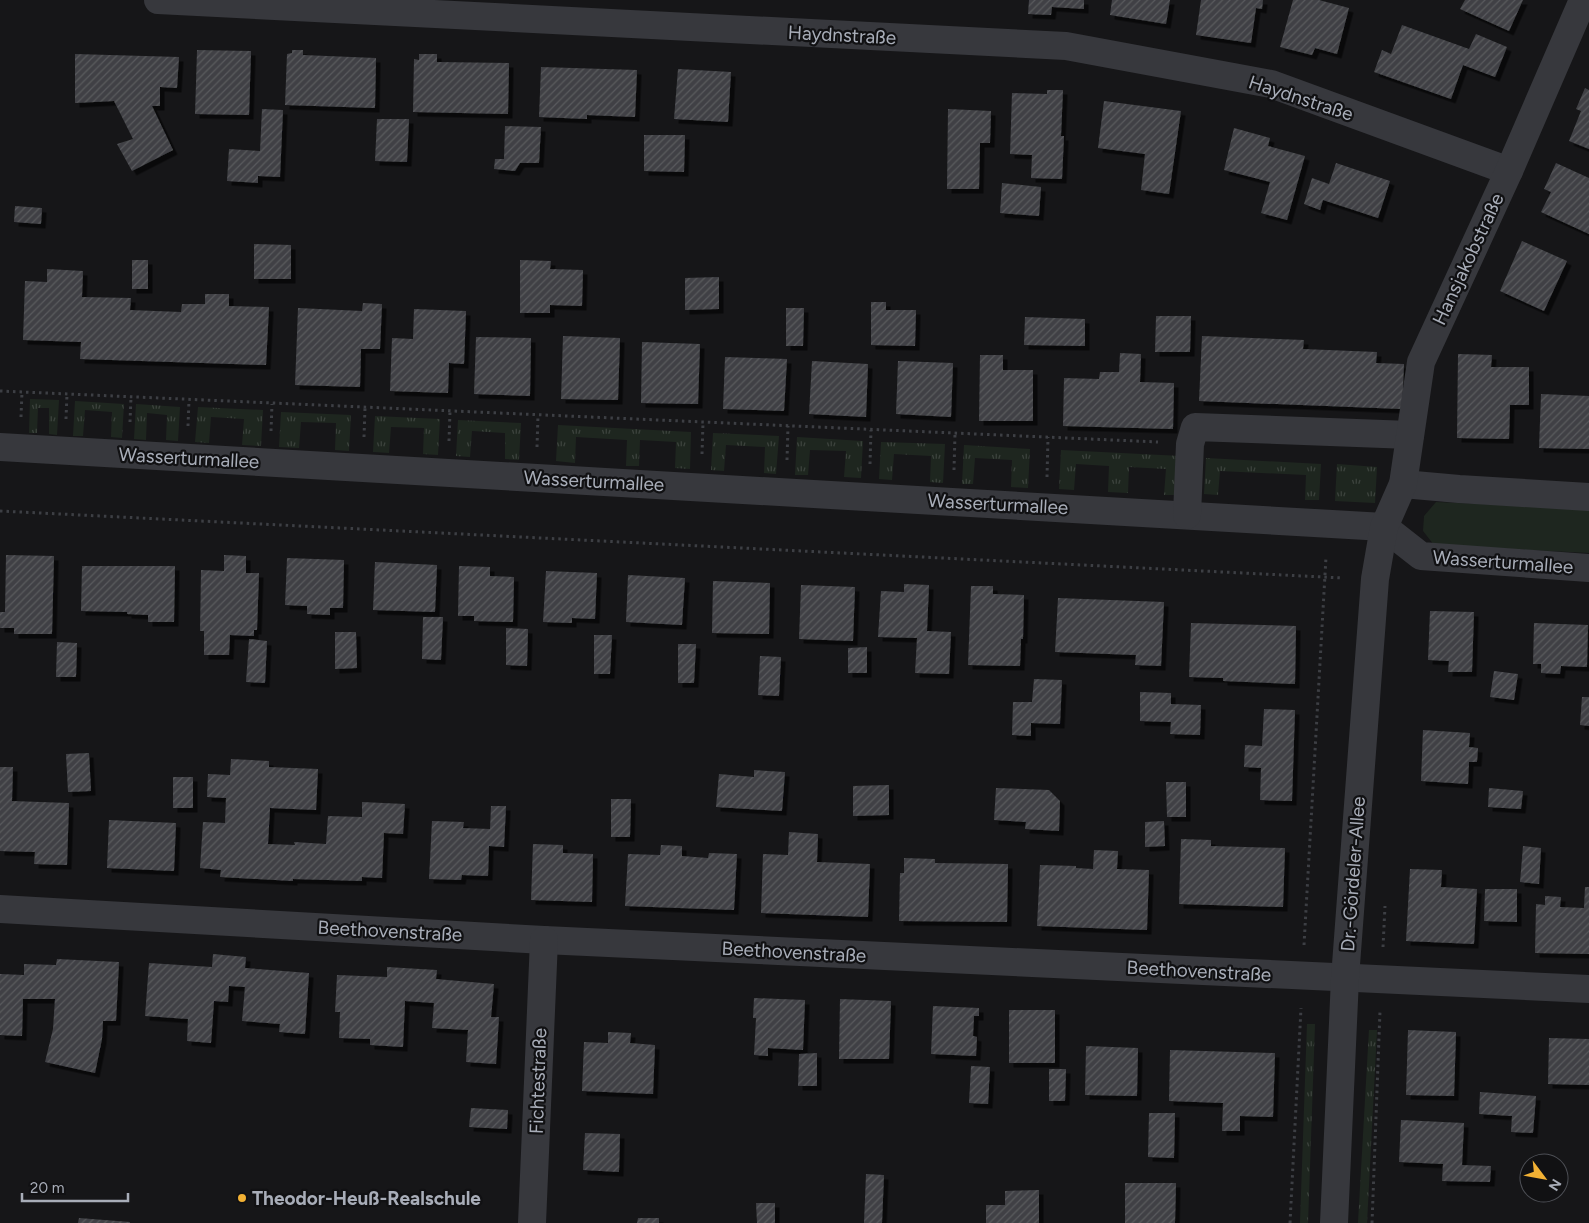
<svg xmlns="http://www.w3.org/2000/svg" width="1589" height="1223" viewBox="0 0 1589 1223" font-family="Figtree,sans-serif">
  <style>
    .grass { fill: url(#grass-tufts) }
    .park { fill: #1e261f }
    .building { fill: url(#building-hatch); filter: url(#shadow) }
    .lines { fill: none; stroke-linecap: round; stroke-linejoin: round }
    .path { stroke: #3d3f44; stroke-width: 3; stroke-dasharray: 2.5 4; stroke-linecap: butt }
    .street { stroke: #37383d; stroke-width: 28 }
    .poi-dot { fill: #f2b134; stroke: #111113; stroke-width: 2 }
    .labels { text-anchor: middle; dominant-baseline: central; stroke-width: 4.5; stroke-linejoin: round; paint-order: stroke }
    .street-label { font-size: 19px; fill: #a8adb8; stroke: #111113 }
    .poi-label { font-size: 19px; font-weight: bold; fill: #a8adb8; stroke: #111113; text-anchor: start }
  </style>
  <defs>
    <pattern id="grass-tufts" width="24" height="20" patternUnits="userSpaceOnUse" patternTransform="scale(1.25)"><rect width="24" height="20" fill="#1e261f"/><path d="M3 7l-1-3M5 7V3M7 7l1-3M15 17l-1-3M17 17v-4M19 17l1-3" fill="none" stroke="#3c433d"/></pattern>
    <pattern id="building-hatch" width="6" height="6" patternUnits="userSpaceOnUse" patternTransform="scale(1.25)"><rect width="6" height="6" fill="#404145"/><path d="M-1 1l2-2M0 6l6-6M5 7l2-2" fill="none" stroke="#595a5e"/></pattern>
    <filter id="shadow"><feDropShadow dx="4.5" dy="4.5" stdDeviation="0" flood-color="#0009"/></filter>
  </defs>
  <rect width="100%" height="100%" fill="#161618"/>
  <g class="grass">
    <path d="M30,399L59,400L57,435L49,434V408H38L37,433H29Z"/>
    <path d="M75,401L124,404L122,438L111,437L112,412L85,410L83,436H73Z"/>
    <path d="M136,404L180,407L178,441L166,440L167,415L147,413L146,440L134,439Z"/>
    <path d="M198,407L263,410L261,446L242,445L244,419L211,417L209,443L195,442Z"/>
    <path d="M281,412L351,415L349,451L335,450L336,423L301,422L299,448L279,447Z"/>
    <path d="M375,416L440,419L438,455L423,454L424,428L391,427L389,453L373,452Z"/>
    <path d="M458,420L521,423L519,460L505,459V433L472,431L470,457L456,456Z"/>
    <path d="M558,425L691,432L690,469L675,468L676,442L640,440L639,466H626L627,440L576,437L575,463L556,461Z"/>
    <path d="M713,433L779,436L776,474L764,473L765,447L726,445L724,471L711,470Z"/>
    <path d="M797,437L863,441L861,478L844,477L846,451L810,450L808,475H795Z"/>
    <path d="M881,442L945,444L943,483L930,482L931,456L894,454L892,480L879,479Z"/>
    <path d="M964,445L1030,449L1028,488L1011,487L1012,460L975,458L973,484H962Z"/>
    <path d="M1061,450L1181,456L1178,495H1164L1166,469L1129,467L1128,493L1108,492L1109,466L1076,464L1074,490L1059,489Z"/>
    <path d="M1206,458L1321,464L1319,500H1305L1306,475L1220,471L1218,495L1204,494Z"/>
    <path d="M1337,464L1377,467L1375,503L1335,501Z"/>
    <path d="M1307,1024H1315L1308,1223H1300Z"/>
    <path d="M1369,1030H1377L1367,1223H1358Z"/>
  </g>
  <path class="park" d="M1436,502L1589,509V553L1434,545L1423,531L1424,516Z"/>
  <g class="building">
    <path d="M1029,0H1084V9L1052,7L1051,15L1028,14Z"/>
    <path d="M1112,0H1170L1166,24L1110,15Z"/>
    <path d="M1201,0H1263L1262,9L1256,8L1251,43L1196,35Z"/>
    <path d="M1293,0H1319L1349,8L1337,54L1315,48L1312,55L1280,47Z"/>
    <path d="M1465,0H1523L1509,31L1460,9Z"/>
    <path d="M1402,25L1469,49L1476,34L1507,47L1495,77L1463,65L1451,99L1374,72L1382,50L1391,54Z"/>
    <path d="M197,50L251,51L249,115L195,114Z"/>
    <path d="M292,50H303V55L376,58L375,108L285,105L287,54L292,53Z"/>
    <path d="M75,54L179,57L177,88L160,87V106H152L173,150L132,171L117,144L133,139L114,101L75,103Z"/>
    <path d="M419,54H437V62L509,63L508,114L413,112L414,59L419,60Z"/>
    <path d="M541,67L637,70L635,117L587,115V119L539,117Z"/>
    <path d="M678,69L731,72L728,122L674,119Z"/>
    <path d="M1585,88L1589,90V149L1569,141L1581,111L1576,109Z"/>
    <path d="M1047,90H1063L1061,136H1064L1062,179L1031,178L1032,155L1010,154L1012,93L1047,94Z"/>
    <path d="M1104,101L1181,111L1169,194L1141,190L1145,154L1098,148Z"/>
    <path d="M262,109L283,110L280,177L258,176V183L227,181L229,149L260,151Z"/>
    <path d="M948,109L991,111L990,143H980L979,189H947Z"/>
    <path d="M377,119H409L407,162L375,161Z"/>
    <path d="M505,126L541,127L539,163H520L515,171L494,169L495,159H504Z"/>
    <path d="M1234,128L1270,138L1268,146L1305,156L1287,220L1261,213L1270,182L1224,170Z"/>
    <path d="M644,135H685L684,172L644,171Z"/>
    <path d="M1336,163L1390,181L1378,218L1323,200L1320,210L1304,204L1312,178L1329,184Z"/>
    <path d="M1556,163L1589,178V234L1541,212L1551,192L1544,189Z"/>
    <path d="M1002,183L1041,187L1039,216L1000,213Z"/>
    <path d="M15,206L42,208L41,224L14,222Z"/>
    <path d="M1522,241L1567,261L1544,311L1500,291Z"/>
    <path d="M254,244L291,245V279H254Z"/>
    <rect x="132" y="260" width="16" height="29"/>
    <path d="M520,260L551,261L550,269L583,270L582,306L550,305V313H520Z"/>
    <path d="M47,269L83,271L82,297L131,298L130,310L181,312L182,304H205V294H229V306L269,307L266,365L80,359L81,342L23,340L25,281L47,282Z"/>
    <path d="M719,277V309L685,310V278Z"/>
    <path d="M871,302H886V310H916L915,346L871,345Z"/>
    <path d="M363,303L382,304L380,349H361L360,387L295,385L298,308L362,311Z"/>
    <path d="M786,308H804L803,346H786Z"/>
    <path d="M414,309L466,311L464,364L449,363L448,393L390,391L392,338L413,339Z"/>
    <path d="M1156,316H1191L1190,352H1155Z"/>
    <path d="M1025,317L1085,319V346L1024,345Z"/>
    <path d="M563,336L620,338L618,400L561,399Z"/>
    <path d="M1202,336L1304,340L1303,349L1377,352L1376,363L1404,364L1402,409L1199,401Z"/>
    <path d="M476,337L531,338L530,396L474,394Z"/>
    <path d="M642,342L700,344L698,404L641,403Z"/>
    <path d="M1120,353L1141,354L1140,382L1174,383L1173,429L1063,426L1064,378L1099,379L1100,372H1119Z"/>
    <path d="M1458,354L1492,355L1491,367H1529V405H1510L1509,439L1457,438Z"/>
    <path d="M980,355H1003V370H1033V421H979Z"/>
    <path d="M725,357L787,359L784,411L723,409Z"/>
    <path d="M812,361L868,364L866,417L809,414Z"/>
    <path d="M898,361L953,363L951,417L896,414Z"/>
    <path d="M1541,394L1589,396V449L1539,448Z"/>
    <path d="M6,555L54,556L52,634H14V628H0V612H5Z"/>
    <path d="M224,555L246,556V573H259L257,630H254V636L230,635L229,655H204V631H200L201,570L224,571Z"/>
    <path d="M287,558L344,560L343,608H330V615L307,614V606L285,605Z"/>
    <path d="M375,562L437,565L435,612L373,610Z"/>
    <path d="M82,566H175L174,622H148V615L127,614V612L81,611Z"/>
    <path d="M459,566L490,567V576L514,577L513,622L474,621V616H458Z"/>
    <path d="M546,571L597,573L595,619L572,618V623L543,622Z"/>
    <path d="M628,575L685,578L682,625L626,622Z"/>
    <path d="M713,581L770,583L769,634L712,633Z"/>
    <path d="M904,584L929,585L927,631L951,632L949,674L915,673L917,638L878,637L881,591L904,592Z"/>
    <path d="M801,585L855,587L853,641L799,639Z"/>
    <path d="M971,586H993V594L1024,595L1023,639H1021L1020,666L968,665Z"/>
    <path d="M1058,598L1164,602L1161,666L1135,665L1136,655L1055,652Z"/>
    <path d="M1430,611L1474,612L1472,672H1448L1449,661L1428,660Z"/>
    <path d="M423,617H443L441,660L422,659Z"/>
    <path d="M1191,623L1296,626L1295,684L1223,681V678L1189,677Z"/>
    <path d="M1534,623L1588,625L1587,667L1561,666L1560,674L1541,673V664H1533Z"/>
    <path d="M506,628L528,629L527,666L506,665Z"/>
    <path d="M335,632H356L357,668L335,669Z"/>
    <path d="M594,635H612L610,674H594Z"/>
    <path d="M249,639L267,641L265,683L246,682Z"/>
    <path d="M57,642L77,643L76,677H56Z"/>
    <path d="M678,644H696L694,683H678Z"/>
    <path d="M867,647V673H848V648Z"/>
    <path d="M760,656L781,657L779,696L758,695Z"/>
    <path d="M1494,671L1518,674L1514,700L1490,697Z"/>
    <path d="M1034,679L1062,680L1060,724L1031,723V736L1012,735L1013,702H1032Z"/>
    <path d="M1140,692L1171,693V704L1201,705L1200,735L1170,734L1171,722L1140,721Z"/>
    <path d="M1582,697H1589V726L1580,725Z"/>
    <path d="M1264,709L1295,710L1292,801L1260,800L1261,768L1244,767L1245,745L1262,746Z"/>
    <path d="M1423,730L1470,733L1469,747L1478,748L1477,762H1469L1468,784L1421,781Z"/>
    <path d="M89,753L91,791L68,792L66,754Z"/>
    <path d="M231,759L269,761V767L318,769L316,810L270,808L268,844L295,845L294,842L326,844L328,816L362,817V802L405,804L403,834L384,833L382,878L362,877V881L293,879V881L220,877L221,870L200,868L203,822L225,823L226,798L207,797L208,774L230,775Z"/>
    <path d="M0,767H13L12,801L69,803L67,865L34,864L35,852L0,851Z"/>
    <path d="M754,770L785,772L782,811L716,807L719,774L754,777Z"/>
    <rect x="173" y="777" width="20" height="31"/>
    <path d="M1166,782H1186V817H1167Z"/>
    <path d="M889,785V815L853,816V786Z"/>
    <path d="M996,788L1049,790L1060,801L1059,831L1025,829L1026,822L994,820Z"/>
    <path d="M1489,788L1523,791L1521,809L1488,807Z"/>
    <path d="M611,799H631L630,837H611Z"/>
    <path d="M491,806H506L504,847L489,846L488,876L462,875L461,880L429,879L432,821L464,822L463,828L490,829Z"/>
    <path d="M109,820L176,823L174,871L107,868Z"/>
    <path d="M1164,821L1165,846L1145,847V822Z"/>
    <path d="M789,832L818,834L817,862L870,864L868,917L761,913L763,854L788,855Z"/>
    <path d="M1181,839L1211,840V846L1285,848L1283,907L1179,904Z"/>
    <path d="M533,844L563,845V853L593,854L592,902L531,900Z"/>
    <path d="M661,845L682,846V856L708,858L709,853L737,854L734,910L625,906L628,854L660,855Z"/>
    <path d="M1523,846L1541,848L1539,884L1520,882Z"/>
    <path d="M1094,850L1118,851L1117,869L1149,870L1147,930L1037,926L1040,865L1076,866V868L1093,869Z"/>
    <path d="M904,858L935,859V863L1008,864L1007,922L899,921L900,873H904Z"/>
    <path d="M1410,869L1442,870L1441,887L1477,889L1474,944L1406,941Z"/>
    <path d="M1585,887H1589V954L1535,953L1536,904L1545,905V896L1561,897L1560,907L1584,908Z"/>
    <path d="M1485,889H1517V922L1484,921Z"/>
    <path d="M213,954L246,957L245,968L309,973L305,1034L279,1032L280,1024L242,1021L245,987L229,986L228,1002L214,1001L211,1043L187,1041L188,1019L145,1016L149,963L212,967Z"/>
    <path d="M57,959L119,962L116,1021H103L102,1039L95,1073L45,1062L53,1029L55,999H23L22,1036L0,1035V974L24,975V964L56,965Z"/>
    <path d="M387,967L437,970L436,979L494,984L491,1017H499L496,1064L466,1062L468,1030L432,1028L434,1003L405,1001L403,1047L370,1045V1039L339,1038L340,1012H335L337,975L387,977Z"/>
    <path d="M754,998L805,1000L803,1050L768,1048V1056L754,1055L756,1018H753Z"/>
    <path d="M840,999L891,1001L889,1059H839Z"/>
    <path d="M933,1006L979,1008V1016H974L973,1036L977,1037L976,1056L931,1054Z"/>
    <rect x="1009" y="1010" width="46" height="53"/>
    <path d="M1408,1030L1456,1032L1454,1096L1406,1095Z"/>
    <path d="M608,1032L631,1033L630,1043L655,1045L653,1094L582,1091L584,1042L608,1043Z"/>
    <path d="M1549,1038L1589,1039V1085L1548,1084Z"/>
    <path d="M1086,1046L1138,1048L1137,1096L1085,1095Z"/>
    <path d="M1170,1050L1275,1053L1273,1117L1240,1116V1131H1222L1223,1103L1169,1101Z"/>
    <path d="M817,1053V1086H798L799,1054Z"/>
    <path d="M971,1066L990,1067L988,1104L969,1103Z"/>
    <path d="M1049,1069H1066L1065,1101H1049Z"/>
    <path d="M1480,1092L1536,1096L1533,1133L1511,1132L1512,1116L1479,1114Z"/>
    <path d="M471,1108L508,1110L507,1129L469,1127Z"/>
    <path d="M1149,1113H1175L1174,1158L1148,1157Z"/>
    <path d="M1401,1120L1464,1123L1462,1165L1491,1166L1490,1182L1442,1181L1443,1164L1399,1162Z"/>
    <path d="M585,1133L620,1134L619,1172L583,1170Z"/>
    <path d="M866,1174L884,1175L882,1223H864Z"/>
    <path d="M1125,1183H1176L1175,1223H1125Z"/>
    <path d="M1039,1190V1223H986V1205H1005V1191Z"/>
    <path d="M756,1203H775V1223H757Z"/>
    <path d="M79,1218L130,1222V1223H78Z"/>
    <path d="M638,1218H659V1223H637Z"/>
  </g>
  <g class="lines">
    <g class="path">
      <path d="M0,391L1158,442"/>
      <path d="M21,417L22,392"/>
      <path d="M66,419L67,394"/>
      <path d="M130,422L131,397"/>
      <path d="M188,426L189,400"/>
      <path d="M271,431L272,404"/>
      <path d="M364,437L365,408"/>
      <path d="M449,441L450,411"/>
      <path d="M537,447L538,415"/>
      <path d="M702,454L703,423"/>
      <path d="M787,460L788,426"/>
      <path d="M870,464L871,430"/>
      <path d="M954,470L955,434"/>
      <path d="M1047,477L1048,437"/>
      <path d="M0,511L1343,578"/>
      <path d="M1304,945L1326,557"/>
      <path d="M1383,947L1385,906"/>
      <path d="M1290,1223L1301,1008"/>
      <path d="M1372,1223L1380,1011"/>
    </g>
    <g class="street">
      <path d="M158,0L1066,46L1271,84L1509,171"/>
      <path d="M0,447L1384,527L1421,556L1589,568"/>
      <path d="M1403,484L1459,489L1589,497"/>
      <path d="M1187,515L1190,444L1195,427L1410,435"/>
      <path d="M0,909L544,940L1589,989"/>
      <path d="M532,1223L544,940"/>
      <path d="M1334,1223L1345,978L1375,579L1384,527L1403,484L1421,362L1509,171L1583,0"/>
    </g>
  </g>
  <circle class="poi-dot" cx="242" cy="1198" r="5"/>
  <g class="labels">
    <g class="street-label">
      <text transform="translate(842 35) rotate(3)">Haydnstraße</text>
      <text transform="translate(1301 98) rotate(18)">Haydnstraße</text>
      <text transform="translate(1468 259) rotate(-65)">Hansjakobstraße</text>
      <text transform="translate(189 458) rotate(3)">Wasserturmallee</text>
      <text transform="translate(594 481) rotate(3)">Wasserturmallee</text>
      <text transform="translate(998 504) rotate(3)">Wasserturmallee</text>
      <text transform="translate(1503 562) rotate(4)">Wasserturmallee</text>
      <text transform="translate(1353 874) rotate(-86)">Dr.-Gördeler-Allee</text>
      <text transform="translate(390 931) rotate(3)">Beethovenstraße</text>
      <text transform="translate(794 952) rotate(3)">Beethovenstraße</text>
      <text transform="translate(1199 971) rotate(3)">Beethovenstraße</text>
      <text transform="translate(538 1081) rotate(-88)">Fichtestraße</text>
    </g>
    <g class="poi-label">
      <text x="252" y="1198">Theodor-Heuß-Realschule</text>
    </g>
  </g>
  <g transform="translate(1544 1178) rotate(122)"><circle r="24" fill="#111113" stroke="#4d4f55"/>
  <path d="M0-4L9 19L0 12L-9 19Z" fill="#f2b134"/>
  <text y="-8" font-size="14" font-weight="bold" text-anchor="middle" fill="#a8adb8">N</text>
  </g>
  <path d="M22 1193v8h106v-8" fill="none" stroke="#a8adb8" stroke-width="2.5"/>
  <text x="30" y="1193" font-size="15" fill="#a8adb8" stroke="#111113" stroke-width="4" paint-order="stroke">20 m</text>
</svg>
